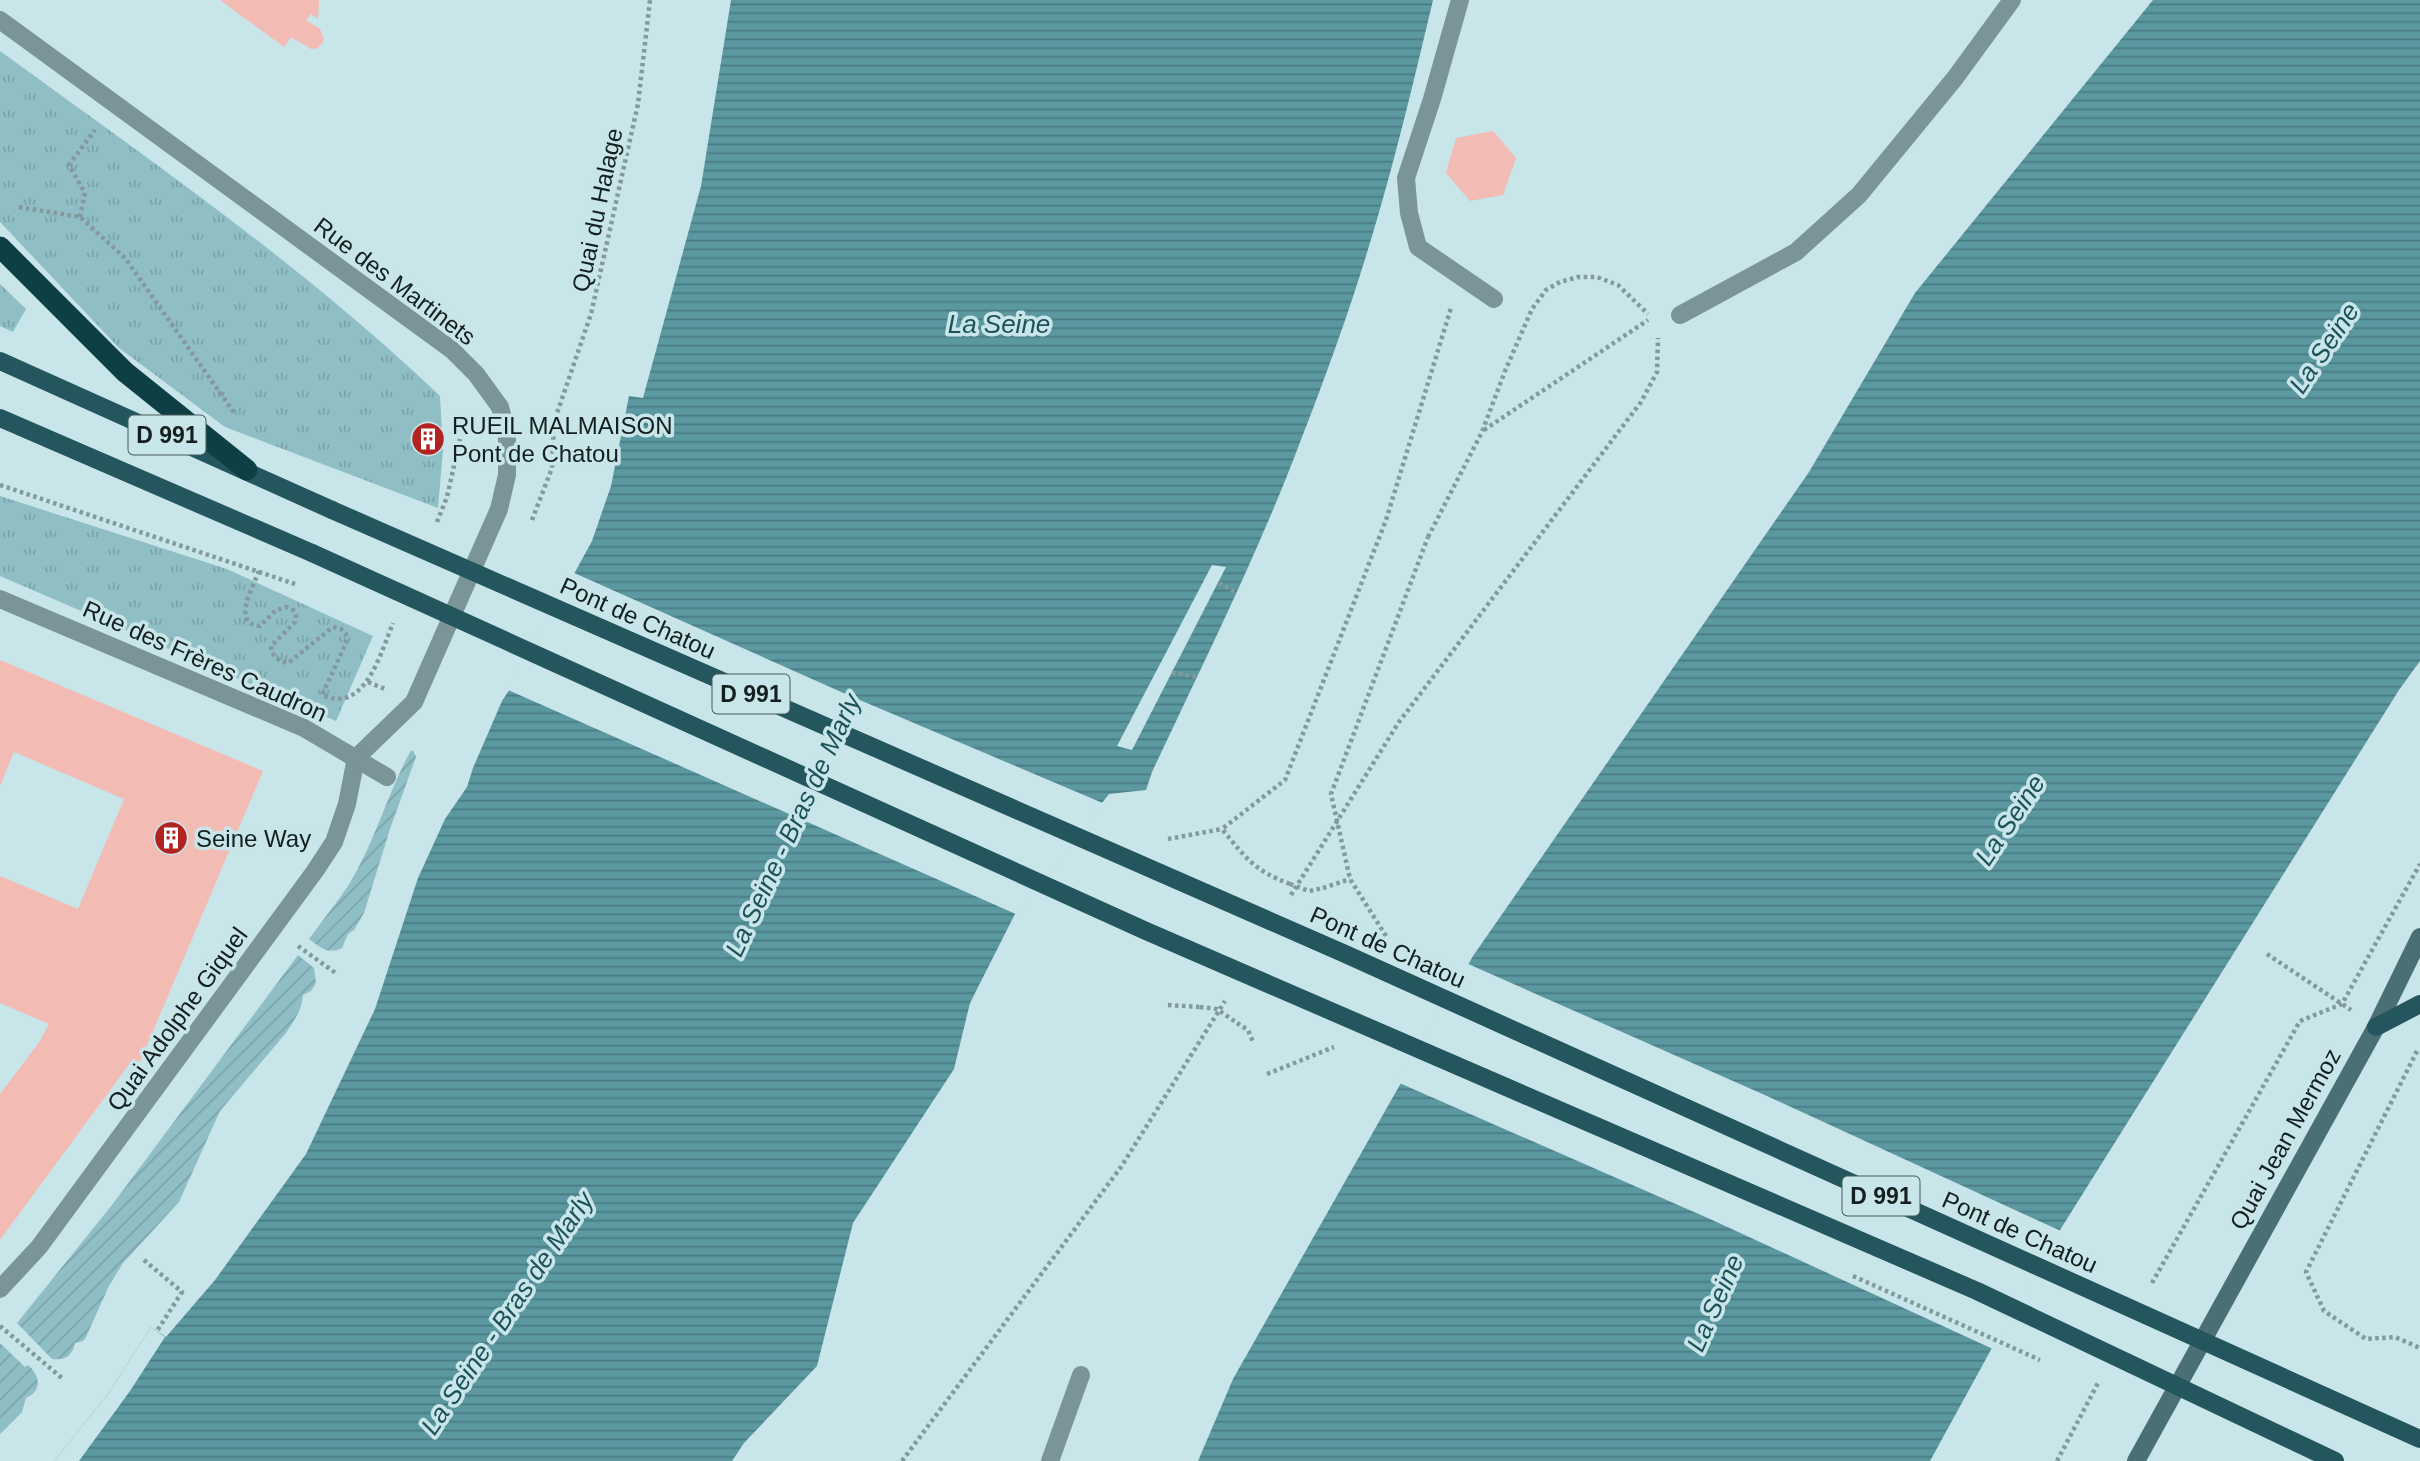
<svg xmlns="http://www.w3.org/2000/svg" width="2420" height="1461" viewBox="0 0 2420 1461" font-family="Arial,sans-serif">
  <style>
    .grass { fill: url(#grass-tufts) }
    .garden { fill: url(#garden-furrows) }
    .water { fill: url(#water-rules) }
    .pier { fill: #c8e5e9 }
    .building { fill: #f2bbb4 }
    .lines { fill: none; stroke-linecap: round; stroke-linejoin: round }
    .path { stroke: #83999c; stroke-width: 4.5; stroke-dasharray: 3.5 3.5; stroke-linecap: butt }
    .minor { stroke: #7b9498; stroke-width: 18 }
    .secondary { stroke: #4a7075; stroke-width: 18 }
    .primary { stroke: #24575d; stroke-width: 18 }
    .motorway { stroke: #0e3f45; stroke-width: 21 }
    .path-bridge { stroke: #83999c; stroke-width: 4.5; stroke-dasharray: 3.5 3.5; stroke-linecap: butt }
    .primary-bridge { stroke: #24575d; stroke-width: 18 }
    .labels { text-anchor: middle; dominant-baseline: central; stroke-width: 7; stroke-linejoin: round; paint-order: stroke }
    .shield { fill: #c8e5e9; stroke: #4a5a5c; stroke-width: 2 }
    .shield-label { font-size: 23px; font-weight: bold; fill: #141f20 }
    .street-label { font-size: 24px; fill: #141f20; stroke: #c8e5e9 }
    .poi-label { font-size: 24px; fill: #141f20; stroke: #c8e5e9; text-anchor: start }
    .water-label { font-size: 26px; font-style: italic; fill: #1c5258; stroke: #c8e5e9 }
  </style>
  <defs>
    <pattern id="grass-tufts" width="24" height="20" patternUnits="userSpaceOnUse" patternTransform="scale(1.75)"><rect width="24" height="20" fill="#8fbfc5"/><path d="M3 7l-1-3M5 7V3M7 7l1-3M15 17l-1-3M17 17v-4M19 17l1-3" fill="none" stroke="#7aa4a9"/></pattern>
    <pattern id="garden-furrows" width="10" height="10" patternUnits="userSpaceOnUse" patternTransform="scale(1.75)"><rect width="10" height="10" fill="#8fbfc5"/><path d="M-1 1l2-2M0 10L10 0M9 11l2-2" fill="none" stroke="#7aa4a9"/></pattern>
    <pattern id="water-rules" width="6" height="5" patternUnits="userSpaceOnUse" patternTransform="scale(1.75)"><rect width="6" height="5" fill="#5b98a0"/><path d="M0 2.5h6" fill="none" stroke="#4a7b82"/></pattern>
  </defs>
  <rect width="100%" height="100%" fill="#c8e5e9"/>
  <g class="grass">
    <path d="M0,51C151,161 305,267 440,396L443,450L438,508L225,427L119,348L0,222Z"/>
    <path d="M0,284L26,309L13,332L0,326Z"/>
    <path d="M0,496L227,569L373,636L336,721L0,576Z"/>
  </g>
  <g class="garden">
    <path d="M413,750L416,757L390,829L364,913L354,930L348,934L342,948C328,955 321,948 309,939C322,921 336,904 348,886C374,844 387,795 410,752Z"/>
    <path d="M298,955L314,968L316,983L311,991L303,995C302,1010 294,1021 286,1033L220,1111L179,1202L123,1263L109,1286L86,1337L83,1341L75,1343C72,1357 65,1360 52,1359L17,1323L112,1205Z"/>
    <path d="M0,1343L25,1367L28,1365C40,1375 43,1391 26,1398L22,1412L0,1434Z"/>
  </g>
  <g class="water">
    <path d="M731,0H1433C1415,76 1397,152 1375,226C1354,298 1329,368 1302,437C1259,552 1204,661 1152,772L1146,790L1109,794L1017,910L970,1003L954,1069L853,1223L817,1366L744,1443L732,1461H54L108,1394L151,1327L166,1337L215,1280L306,1154L375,1009L418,878L445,819L467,787L473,768L502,701L519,675L592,541L611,486L629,396L643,398L701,186Z"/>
    <path d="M2153,0H2420V661L2399,690L2033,1273L1930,1461H1198L1233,1379L1473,956L1809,472L1915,293Z"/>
  </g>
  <g class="pier">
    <path d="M1212,565L1226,567L1132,750L1117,746Z"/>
    <path d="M572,572L848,695L1105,804L1018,915L506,689Z"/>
    <path d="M1466,963L1767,1096L2063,1232L2036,1275L1995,1350L1710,1219L1397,1082Z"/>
    <path d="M151,1327L165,1337L130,1391L79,1461H54L108,1394Z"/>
  </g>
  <g class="building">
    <path d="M220,0H319L318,19L311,14L306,20L320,29L324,40L318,48L311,49L291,37L284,47Z"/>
    <path d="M1493,131L1516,158L1503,195L1470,201L1446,173L1456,138Z"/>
    <path d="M432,429V449L423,448L424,431Z"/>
    <path d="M0,660L263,771L140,1062L133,1059L0,1240V1094L40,1041L49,1024L0,1003V876L78,909L124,799L14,752L0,786Z"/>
  </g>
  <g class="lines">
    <g class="path">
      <path d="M19,207L80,217L125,258L235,414"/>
      <path d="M80,217L85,193L69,165L95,130"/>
      <path d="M1484,430L1648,320"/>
      <path d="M0,485L295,584"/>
      <path d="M532,520L552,468L554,422L591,314L638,104L650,0"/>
      <path d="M437,522L447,497L460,439"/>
      <path d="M1428,537L1482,432L1505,371L1532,309L1546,290L1560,282L1578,277H1597L1618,285L1648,314"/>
      <path d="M259,571C253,587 231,624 260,626L276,610L286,607L293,610L296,616L295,622L271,646L272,653L280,661L288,663L333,627L341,629L346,634V643L322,695C365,715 381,652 393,623"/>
      <path d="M1219,583L1236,593"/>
      <path d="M1172,672L1196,677"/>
      <path d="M368,682L385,689"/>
      <path d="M1290,884C1253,870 1246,858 1222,829L1285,780L1386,520L1451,308"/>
      <path d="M1323,888L1350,879"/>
      <path d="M1291,895L1399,722L1641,402L1657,372L1658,338"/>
      <path d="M298,946L337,974"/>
      <path d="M2267,954L2351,1010"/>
      <path d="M1168,1005L1200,1007"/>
      <path d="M1237,1023L1248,1030L1253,1042"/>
      <path d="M2417,1051L2306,1272L2324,1311L2366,1339L2395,1337L2420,1348"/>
      <path d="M144,1260L182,1292L157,1331"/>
      <path d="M2152,1283L2300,1021L2342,1004L2420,864"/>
      <path d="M0,1326L63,1379"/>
      <path d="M902,1461L1121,1167L1225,1001"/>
      <path d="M2057,1461L2098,1383"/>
    </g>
    <g class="minor">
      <path d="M1460,0L1432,99L1406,178L1409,213L1418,247L1494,299"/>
      <path d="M0,20L452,350L476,374L500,407L507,435V475L499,509L414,702L356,758L347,804L334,842L315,871L39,1247L0,1289"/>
      <path d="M1680,315L1796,252L1859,195L1955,78L2012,0"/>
      <path d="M0,599L304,728L387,777"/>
      <path d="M1050,1461L1081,1375"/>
    </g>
    <path class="secondary" d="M2136,1461L2376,1027L2420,937"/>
    <g class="primary">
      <path d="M0,361L332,510"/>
      <path d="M0,418L312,553"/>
      <path d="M2376,1027L2420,1004"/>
    </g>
    <path class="motorway" d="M0,247L125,372L247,470"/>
    <g class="path-bridge">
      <path d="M1168,839L1222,829"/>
      <path d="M1290,884L1309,891L1323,888"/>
      <path d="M1386,936L1350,879L1331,794L1428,537"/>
      <path d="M1200,1007L1217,1009L1237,1023"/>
      <path d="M1267,1074L1334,1047"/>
      <path d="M1853,1276L2040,1360"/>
    </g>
    <g class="primary-bridge">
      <path d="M332,510L1343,953L2420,1439"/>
      <path d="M312,553L1146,931L1977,1291L2335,1461"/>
    </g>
  </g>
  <defs>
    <g id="building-disc" transform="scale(1.75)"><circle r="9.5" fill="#b22220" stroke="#c8e5e9"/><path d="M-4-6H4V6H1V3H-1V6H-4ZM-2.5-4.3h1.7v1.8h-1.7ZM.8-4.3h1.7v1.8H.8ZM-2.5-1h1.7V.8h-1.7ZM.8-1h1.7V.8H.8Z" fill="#fff"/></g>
  </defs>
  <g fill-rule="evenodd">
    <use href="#building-disc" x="428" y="439"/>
    <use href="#building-disc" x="171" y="838"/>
  </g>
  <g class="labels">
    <g class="shield">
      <rect x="128.5" y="415.5" width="77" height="39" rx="5"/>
      <rect x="712.5" y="674.5" width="77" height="39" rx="5"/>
      <rect x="1842.5" y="1176.5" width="77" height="39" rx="5"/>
    </g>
    <g class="shield-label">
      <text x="167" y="435">D 991</text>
      <text x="751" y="694">D 991</text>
      <text x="1881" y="1196">D 991</text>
    </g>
    <g class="street-label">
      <text transform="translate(597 210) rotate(-78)">Quai du Halage</text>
      <text transform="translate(395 281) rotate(37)">Rue des Martinets</text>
      <text transform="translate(638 618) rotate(24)">Pont de Chatou</text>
      <text transform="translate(205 661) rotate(24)">Rue des Frères Caudron</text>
      <text transform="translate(1388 947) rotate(24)">Pont de Chatou</text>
      <text transform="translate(177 1019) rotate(-54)">Quai Adolphe Giquel</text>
      <text transform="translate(2285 1139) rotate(-61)">Quai Jean Mermoz</text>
      <text transform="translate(2020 1232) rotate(24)">Pont de Chatou</text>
    </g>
    <g class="poi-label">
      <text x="452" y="425">RUEIL MALMAISON<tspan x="452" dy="28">Pont de Chatou</tspan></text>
      <text x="196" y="838">Seine Way</text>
    </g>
    <g class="water-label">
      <text x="999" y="324">La Seine</text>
      <text transform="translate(2324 348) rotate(-56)">La Seine</text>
      <text transform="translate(2010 820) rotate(-56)">La Seine</text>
      <text transform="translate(793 825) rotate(-65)">La Seine - Bras de Marly</text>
      <text transform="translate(1715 1303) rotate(-66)">La Seine</text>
      <text transform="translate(507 1313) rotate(-56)">La Seine - Bras de Marly</text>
    </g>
  </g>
</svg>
